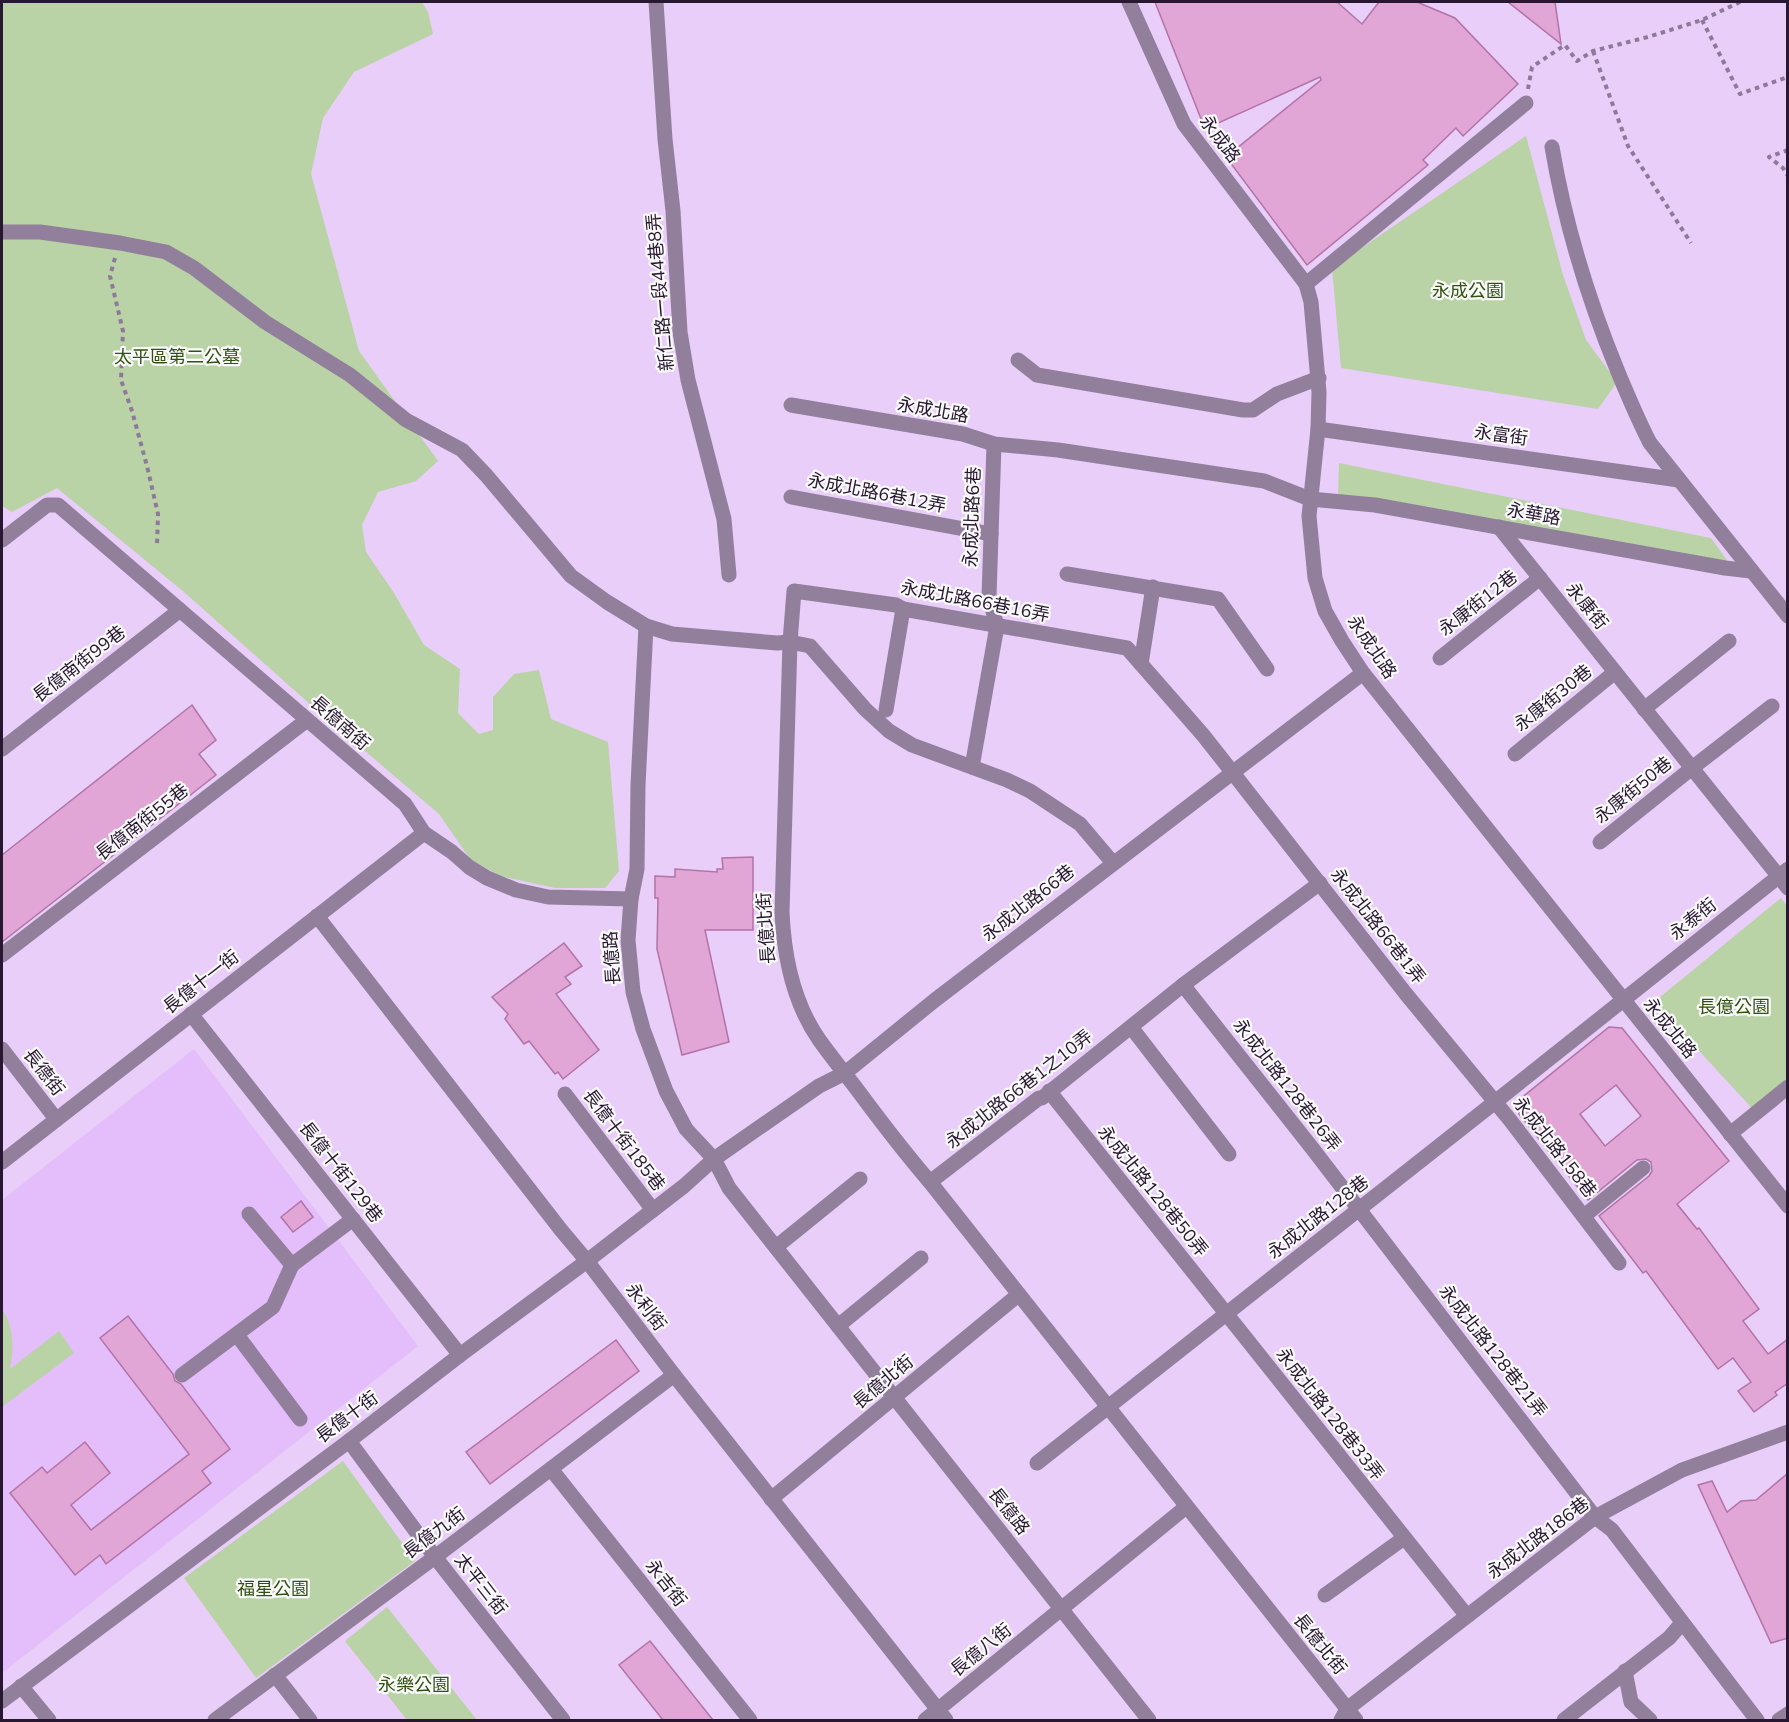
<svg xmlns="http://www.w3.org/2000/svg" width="1789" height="1722" viewBox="0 0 1789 1722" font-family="'Nunito Sans','Noto Sans TC',sans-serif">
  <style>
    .built { fill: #e4bdfb }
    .green { fill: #b9d3a6 }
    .building { fill: #e1a5d6; stroke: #b273a8; stroke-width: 1.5; fill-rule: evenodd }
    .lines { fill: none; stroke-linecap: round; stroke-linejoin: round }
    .path { stroke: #8e799b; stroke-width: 4; stroke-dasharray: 4.5 4.5; stroke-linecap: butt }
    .minor { stroke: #917f9c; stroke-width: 15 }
    .labels { text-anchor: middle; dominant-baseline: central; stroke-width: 4.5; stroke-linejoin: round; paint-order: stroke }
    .street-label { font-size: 18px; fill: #281731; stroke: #fafafa }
    .park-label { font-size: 18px; fill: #325210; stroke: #fafafa }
  </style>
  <rect width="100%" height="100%" fill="#e8cef8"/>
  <path class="built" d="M194,1049L418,1346L2,1673V1200Z"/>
  <g class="green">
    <path d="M2,2H422L428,12L433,34L354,72L323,118L311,174L359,351L438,461L416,481L378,492L362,525L366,552L394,593L424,645L460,669L458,713L479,734L493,730V697L514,674L539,670L551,719L608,742L619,871L605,888H555L500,876L470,859L439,814L312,706L184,592L57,488L12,512L2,506Z"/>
    <path d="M1526,136L1563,275L1586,340L1617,382L1598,409L1341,368L1332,268Z"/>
    <path d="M1339,463L1711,538L1729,563L1338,497Z"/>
    <path d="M1781,898L1787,906V1094L1761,1118L1654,1002Z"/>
    <path d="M2,1309C14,1326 14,1349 10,1369L59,1331L74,1353L2,1407Z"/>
    <path d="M343,1461L415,1561L256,1678L184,1578Z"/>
    <path d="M387,1607L477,1720H407L345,1641Z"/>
  </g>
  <g class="building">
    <path d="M1155,2H1337L1362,24L1379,2H1417L1455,18L1518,84L1463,136L1456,128L1423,160L1428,165L1307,265L1226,157L1321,80L1320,77L1205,129Z"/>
    <path d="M1508,2H1555L1561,44Z"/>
    <path d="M192,705L216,740L199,754L216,775L2,942V855Z"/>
    <path d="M753,857V930H705L729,1042L682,1055L657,949L658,898H655V876L675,877V869L717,872V869H723L722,858Z"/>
    <path d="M564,943L582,966L565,977L571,984L556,994L599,1050L563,1079L558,1072L555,1074L529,1041L524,1044L505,1019L508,1014L492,997Z"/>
    <path d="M1609,1027L1622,1028L1729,1161L1677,1204L1697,1229L1699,1228L1759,1309L1743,1321L1768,1354L1788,1339V1383L1775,1392L1777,1395L1754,1412L1738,1391L1751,1382L1733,1358L1718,1369L1646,1271L1643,1273L1599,1216L1649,1176L1652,1171L1651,1162L1646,1159L1637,1160L1588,1200L1519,1114L1520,1099ZM1616,1085L1641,1116L1605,1146L1580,1114Z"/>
    <path d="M301,1201L313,1217L293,1232L281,1217Z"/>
    <path d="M128,1316L173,1374L175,1381L181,1384L230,1449L202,1471L211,1483L106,1564L100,1555L75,1575L10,1493L42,1467L47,1473L85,1442L110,1473L71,1505L91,1530L189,1454L100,1338Z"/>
    <path d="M616,1340L639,1371L490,1484L466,1452Z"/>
    <path d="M1788,1473V1638L1771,1643L1698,1485L1712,1481L1727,1512L1741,1501L1756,1500Z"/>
    <path d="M650,1641L713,1720H663L619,1665Z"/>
  </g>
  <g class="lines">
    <g class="path">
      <path d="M1702,20L1740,94L1788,77"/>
      <path d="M1593,51L1628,146L1691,243"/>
      <path d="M1528,89L1532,67L1565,45L1577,61L1593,51L1648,37L1702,20L1740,2"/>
      <path d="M1788,150L1769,157L1783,168L1788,176"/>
      <path d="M115,258L110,276L123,331L121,380L132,411L147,466L158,514L157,546"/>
    </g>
    <g class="minor">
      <path d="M656,2L665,139L673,211L680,332L688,380L724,519L729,575"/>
      <path d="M1129,2L1184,124L1306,284L1311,302L1319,392L1318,429L1309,516L1315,578L1325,611L1342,641L1363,673L1788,1206"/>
      <path d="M1552,147C1565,224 1588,299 1618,372C1628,396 1638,420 1650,443L1788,616"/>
      <path d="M2,232H40L120,243L166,252L194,268L265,322L350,375L406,420L462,450L486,475L571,576L607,602L646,626L672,634L777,643L790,642L810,646L865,709L889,731L912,745L1007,780L1030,791L1080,824L1113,863"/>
      <path d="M1306,284L1526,103"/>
      <path d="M1018,360L1037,375L1243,410H1253L1277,394L1319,378"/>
      <path d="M791,405L963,434L994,444L1058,450L1264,481L1310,499L1375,505L1725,568L1751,571"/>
      <path d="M1318,429L1679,480"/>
      <path d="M791,497L991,534"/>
      <path d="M1499,527L1788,888"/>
      <path d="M2,540L47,505H58L405,804L424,833L452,852L469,867L487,878L516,890L548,897L631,899"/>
      <path d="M1067,574L1218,599L1267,669"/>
      <path d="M646,626L638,785L637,869L631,899L628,940L633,992L643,1029L666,1091L686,1129L714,1159L729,1188L1149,1720"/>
      <path d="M1440,658L1540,578"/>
      <path d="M1141,664L1153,587"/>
      <path d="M1644,709L1729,641"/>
      <path d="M886,710L903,609"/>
      <path d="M2,749L180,610"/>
      <path d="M1515,754L1615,672"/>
      <path d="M972,767L997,626L989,597L994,444"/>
      <path d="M1600,842L1692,768L1772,706"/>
      <path d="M317,916L561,1230L587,1261L674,1375L946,1720"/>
      <path d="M2,955L307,720"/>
      <path d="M1183,985L1312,1148L1595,1517L1612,1530L1757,1720"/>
      <path d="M191,1014L460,1355"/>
      <path d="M1131,1027L1229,1154"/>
      <path d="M2,1049L56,1119"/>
      <path d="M1049,1091L1467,1616"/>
      <path d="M565,1094L653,1210"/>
      <path d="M1730,1134L1788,1087"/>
      <path d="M2,1162L424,833"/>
      <path d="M930,1182L1039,1098H1042L1183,985L1320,883"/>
      <path d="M249,1214L292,1265"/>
      <path d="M1584,1216L1643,1168"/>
      <path d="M776,1247L860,1179"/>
      <path d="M838,1326L921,1258"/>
      <path d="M237,1335L300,1419"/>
      <path d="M182,1375L273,1307L292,1265L353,1219"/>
      <path d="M349,1441L435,1557L563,1720"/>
      <path d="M1037,1463L1495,1102L1788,869"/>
      <path d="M551,1469L750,1720"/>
      <path d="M771,1499L1018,1295"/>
      <path d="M1325,1595L1404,1538"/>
      <path d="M1625,1671L1631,1702L1650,1720"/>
      <path d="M275,1675L310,1720"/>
      <path d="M21,1686L49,1720"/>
      <path d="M2,1701L349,1441L460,1355L587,1261L684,1186L714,1159L819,1086L845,1073L935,1000L1363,673"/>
      <path d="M215,1720L435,1557L674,1375"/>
      <path d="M925,1720L1186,1507"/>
      <path d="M1341,1720L1347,1709L1595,1517L1682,1470L1788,1432"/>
      <path d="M1356,1720L930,1182C905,1153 882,1123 859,1092C846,1075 833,1059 820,1041C793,1003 784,958 782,912L790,642L794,591L896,605L903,609L1127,648L1203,735L1233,773L1406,994L1510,1120L1619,1263"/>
      <path d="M1564,1720L1669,1638L1682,1623"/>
      <path d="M1779,1720L1788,1714"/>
    </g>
  </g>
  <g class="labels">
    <g class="street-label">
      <text transform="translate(1220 139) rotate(53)">永成路</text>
      <text transform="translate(660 292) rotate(-95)">新仁路一段44巷8弄</text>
      <text transform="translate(933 410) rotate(10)">永成北路</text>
      <text transform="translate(1501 435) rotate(8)">永富街</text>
      <text transform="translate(877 493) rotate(11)">永成北路6巷12弄</text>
      <text transform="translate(1534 514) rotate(10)">永華路</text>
      <text transform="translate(972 517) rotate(-88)">永成北路6巷</text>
      <text transform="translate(975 601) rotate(11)">永成北路66巷16弄</text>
      <text transform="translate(1478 603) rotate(-38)">永康街12巷</text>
      <text transform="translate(1587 606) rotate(51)">永康街</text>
      <text transform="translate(1372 647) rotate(56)">永成北路</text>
      <text transform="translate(79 664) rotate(-38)">長億南街99巷</text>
      <text transform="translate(1553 698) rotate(-39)">永康街30巷</text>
      <text transform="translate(340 723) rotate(41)">長億南街</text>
      <text transform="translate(1633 790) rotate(-39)">永康街50巷</text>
      <text transform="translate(142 822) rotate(-38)">長億南街55巷</text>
      <text transform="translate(1028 903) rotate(-38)">永成北路66巷</text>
      <text transform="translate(1693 919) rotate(-39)">永泰街</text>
      <text transform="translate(1378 926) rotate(52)">永成北路66巷1弄</text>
      <text transform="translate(766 928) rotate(-94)">長億北街</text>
      <text transform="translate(612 958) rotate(-94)">長億路</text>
      <text transform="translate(201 982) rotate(-38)">長億十一街</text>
      <text transform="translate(1670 1028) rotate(51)">永成北路</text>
      <text transform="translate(44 1072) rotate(52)">長德街</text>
      <text transform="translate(1287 1085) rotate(52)">永成北路128巷26弄</text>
      <text transform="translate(1019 1089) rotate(-38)">永成北路66巷1之10弄</text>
      <text transform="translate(624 1140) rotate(53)">長億十街185巷</text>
      <text transform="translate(1555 1147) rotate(52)">永成北路158巷</text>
      <text transform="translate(341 1172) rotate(52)">長億十街129巷</text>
      <text transform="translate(1153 1191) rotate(51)">永成北路128巷50弄</text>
      <text transform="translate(1318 1217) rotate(-38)">永成北路128巷</text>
      <text transform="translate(646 1307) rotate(53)">永利街</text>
      <text transform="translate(1493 1351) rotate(52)">永成北路128巷21弄</text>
      <text transform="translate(883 1382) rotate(-40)">長億北街</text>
      <text transform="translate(1330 1414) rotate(52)">永成北路128巷33弄</text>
      <text transform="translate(347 1417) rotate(-37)">長億十街</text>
      <text transform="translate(1009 1511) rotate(52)">長億路</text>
      <text transform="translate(434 1533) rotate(-37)">長億九街</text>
      <text transform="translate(1538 1538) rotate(-37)">永成北路186巷</text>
      <text transform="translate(666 1583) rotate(52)">永吉街</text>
      <text transform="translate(481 1584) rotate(52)">太平三街</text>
      <text transform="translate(1320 1644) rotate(51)">長億北街</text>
      <text transform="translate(981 1650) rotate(-39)">長億八街</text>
    </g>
    <g class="park-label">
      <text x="1468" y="291">永成公園</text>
      <text x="177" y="357">太平區第二公墓</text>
      <text x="1734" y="1007">長億公園</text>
      <text x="273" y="1589">福星公園</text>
      <text x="414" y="1685">永樂公園</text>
    </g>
  </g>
  <rect width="1789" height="1722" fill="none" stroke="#281731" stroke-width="6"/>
</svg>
